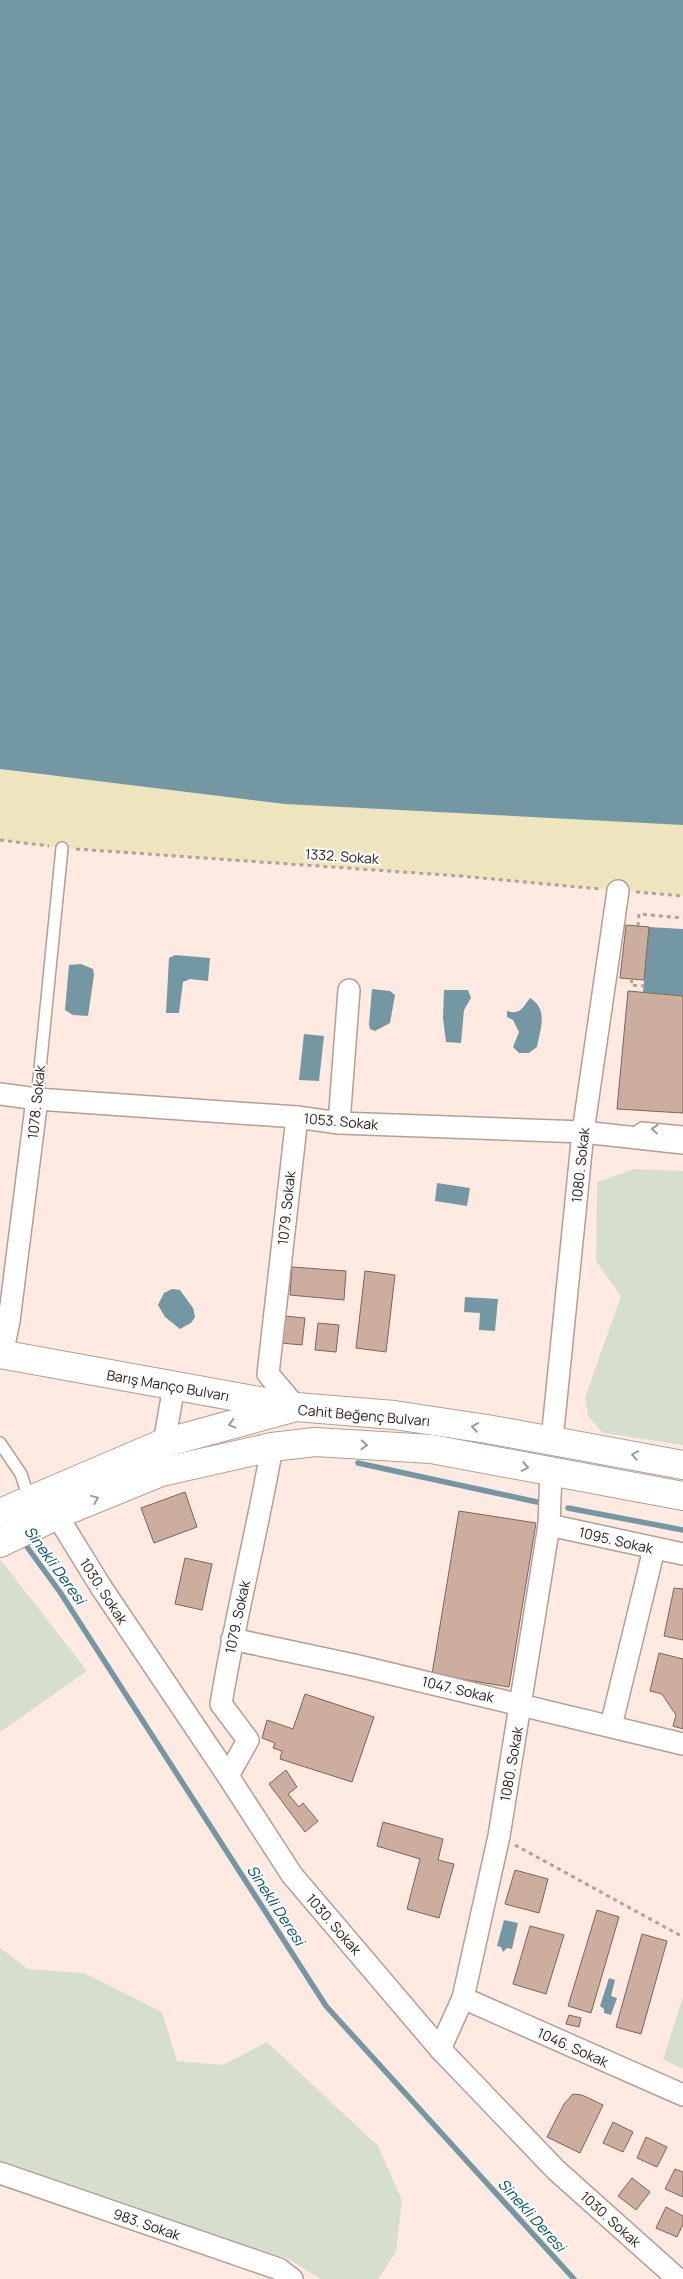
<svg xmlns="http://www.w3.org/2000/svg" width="683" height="2279" viewBox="0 0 683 2279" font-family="Manrope,sans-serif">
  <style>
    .green { fill: #d6dfcd }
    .sand { fill: #eee5bf }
    .water { fill: #7498a3 }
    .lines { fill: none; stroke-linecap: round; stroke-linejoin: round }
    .stream { stroke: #7498a3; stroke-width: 5.5 }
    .building { fill: #cdad9e; stroke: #7a655b }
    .lane-casing { stroke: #b59e93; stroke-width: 14 }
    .street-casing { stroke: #b59e93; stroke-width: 24 }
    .secondary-casing { stroke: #b59e93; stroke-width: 30 }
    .path { stroke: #b1a199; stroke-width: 3; stroke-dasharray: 4 4; stroke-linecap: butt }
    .lane { stroke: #fff; stroke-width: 11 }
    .street { stroke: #fff; stroke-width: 21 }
    .secondary { stroke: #fff; stroke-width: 28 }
    .oneway { stroke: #9e9a98 }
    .labels { text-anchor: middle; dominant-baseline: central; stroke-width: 4; stroke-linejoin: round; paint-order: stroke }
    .street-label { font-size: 14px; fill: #281f1b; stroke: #fbfbfb }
    .water-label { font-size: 15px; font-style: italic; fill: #055566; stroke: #fbfbfb }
  </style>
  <rect width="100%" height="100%" fill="#feeae1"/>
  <g class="green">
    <path d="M634,1169L683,1171V1445L603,1433L588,1416L585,1398L621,1296L596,1261L597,1182Z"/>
    <path d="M0,1559L87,1671L0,1732Z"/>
    <path d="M0,1948L28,1969L84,1973L162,2012L177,2061L223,2065L267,2042L378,2146L402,2200L396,2252L378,2279H321L286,2258L94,2200L0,2163Z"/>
    <path d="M683,1997V2069L663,2059Z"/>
  </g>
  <path class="sand" d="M0,769L40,775L683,825V896L460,876L62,848L0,840Z"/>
  <g class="water">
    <path d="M0,0H683V825L285,804L0,769Z"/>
    <path d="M649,927L683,929V996L643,992Z"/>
    <path d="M175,955L210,958L208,981L190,979L183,982L179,1013H166L169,958Z"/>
    <path d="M81,964L93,969L94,975L88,1016L73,1015L65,1010L69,965Z"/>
    <path d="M372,989L390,991L395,995L390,1023L375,1031L370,1029L369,1024Z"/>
    <path d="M444,990H468L471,998L464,1010L461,1043L446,1042L443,1018Z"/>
    <path d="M530,998C549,1009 540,1030 537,1047L529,1053H519L513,1047L519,1032L513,1020L507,1017V1011C521,1015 522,1008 530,998Z"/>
    <path d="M304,1034L324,1036L319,1081L299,1080Z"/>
    <path d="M437,1183L470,1188L467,1206L435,1201Z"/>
    <path d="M172,1289L180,1290L193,1308L195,1317L191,1323L180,1329L165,1317L158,1305L164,1293Z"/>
    <path d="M465,1297L498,1299L495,1331L479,1330L480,1313L464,1312Z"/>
    <path d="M504,1920L518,1923L512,1949L507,1948L503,1952L501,1947L497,1946Z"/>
    <path d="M609,1978L615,1980L611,1996L617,1998L611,2015L604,2013V2009L600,2006Z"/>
  </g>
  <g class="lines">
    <g class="stream">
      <path d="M358,1463L537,1502"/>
      <path d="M568,1508L683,1530"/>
      <path d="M22,1540L60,1592L326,2006L574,2279"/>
    </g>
  </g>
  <g class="building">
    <path d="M626,925L649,927L644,980L620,978Z"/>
    <path d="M628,991L683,996V1113L617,1109Z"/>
    <path d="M292,1267L346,1271L344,1300L290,1295Z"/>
    <path d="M365,1271L395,1275L386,1352L356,1348Z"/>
    <path d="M284,1316L305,1318L302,1345L281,1343Z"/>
    <path d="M318,1323L339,1325L336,1352L315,1350Z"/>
    <path d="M185,1492L197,1527L154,1543L141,1508Z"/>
    <path d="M459,1511L536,1523L509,1687L432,1674Z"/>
    <path d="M185,1558L212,1564L202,1610L175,1604Z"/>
    <path d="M674,1588L683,1589V1640L664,1636Z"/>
    <path d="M659,1653L683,1659V1729L673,1726L676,1715L662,1694L650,1691Z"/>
    <path d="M305,1694L374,1717L352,1782L280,1759L282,1751L273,1748L275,1743L262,1738L267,1720L293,1729Z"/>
    <path d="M286,1770L297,1787L288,1794L299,1807L303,1803L318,1821L305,1832L269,1784Z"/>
    <path d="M383,1822L443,1839L438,1860L454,1864L439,1918L407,1909L420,1859L377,1846Z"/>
    <path d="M515,1870L548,1879L539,1913L505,1904Z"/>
    <path d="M597,1910L619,1917L591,2013L568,2006Z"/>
    <path d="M530,1926L564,1935L546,1994L513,1984Z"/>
    <path d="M642,1934L667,1941L641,2034L616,2027Z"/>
    <path d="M569,2015L581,2018L579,2027L566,2024Z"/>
    <path d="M573,2094L582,2095L603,2105L580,2153L547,2137L564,2104Z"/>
    <path d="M613,2122L633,2132L623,2152L603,2143Z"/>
    <path d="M646,2137L667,2147L657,2167L637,2158Z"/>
    <path d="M675,2169L683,2172V2197L665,2189Z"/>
    <path d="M632,2178L650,2192L636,2210L618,2196Z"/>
    <path d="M666,2207L683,2216V2224L677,2237L656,2228Z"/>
  </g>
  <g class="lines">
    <g class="lane-casing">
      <g id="lane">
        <path d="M37,1099L62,848"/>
        <path d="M630,1136L642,1128L683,1132"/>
        <path d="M0,1443L21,1474L29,1499"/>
      </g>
    </g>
    <g class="street-casing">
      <g id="street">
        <path d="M0,1094L37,1099L297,1117L339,1123L583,1132L683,1143"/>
        <path d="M339,1123L349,990"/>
        <path d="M2,1355L9,1321L37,1099"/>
        <path d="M296,1407L268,1374L297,1117"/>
        <path d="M552,1440L583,1132L618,891"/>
        <path d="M164,1443L174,1386"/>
        <path d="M63,1512L64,1527L101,1587L228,1776L292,1875L440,2049L556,2170L678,2279"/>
        <path d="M549,1525L683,1554"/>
        <path d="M232,1639L354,1665L683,1744"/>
        <path d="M611,1726L654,1549"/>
        <path d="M228,1776L248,1740L221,1704C235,1618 257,1533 272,1447"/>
        <path d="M463,1998L683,2095"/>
        <path d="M440,2049L463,1998L499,1836L549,1525L551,1472"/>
        <path d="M0,2173L279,2269L292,2279"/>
      </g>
    </g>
    <g class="secondary-casing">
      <g id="secondary">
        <path d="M0,1354L287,1406"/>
        <path d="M0,1513L164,1443L296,1407L394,1415L487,1429L683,1465"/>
        <path d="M0,1543L63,1512L161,1472L272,1447L315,1442L431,1449L683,1496"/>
      </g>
    </g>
    <g class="path">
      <path d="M0,840L49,846"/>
      <path d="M76,849L460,876L600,889"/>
      <path d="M636,892L683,896"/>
      <path d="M638,926L639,914L683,918"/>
      <path d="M632,979L631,985L644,986"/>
      <path d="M515,1845L683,1937"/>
    </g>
    <use href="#lane" class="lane"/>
    <use href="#street" class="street"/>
    <use href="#secondary" class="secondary"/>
  </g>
  <defs><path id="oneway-chevron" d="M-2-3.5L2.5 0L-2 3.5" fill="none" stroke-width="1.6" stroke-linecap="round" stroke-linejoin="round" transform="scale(1.25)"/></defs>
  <g class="oneway">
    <use href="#oneway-chevron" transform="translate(655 1129) rotate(-174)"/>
    <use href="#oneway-chevron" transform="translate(232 1424) rotate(165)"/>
    <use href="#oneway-chevron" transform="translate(475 1427) rotate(-172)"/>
    <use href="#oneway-chevron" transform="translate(364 1445) rotate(3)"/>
    <use href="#oneway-chevron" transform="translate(635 1455) rotate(-169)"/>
    <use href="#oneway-chevron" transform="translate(525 1467) rotate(11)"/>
    <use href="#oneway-chevron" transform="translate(95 1499) rotate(-22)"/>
  </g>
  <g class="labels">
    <g class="street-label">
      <text transform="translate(342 856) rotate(4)">1332. Sokak</text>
      <text transform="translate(36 1102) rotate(-84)">1078. Sokak</text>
      <text transform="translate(341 1121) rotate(5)">1053. Sokak</text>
      <text transform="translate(580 1165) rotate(-84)">1080. Sokak</text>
      <text transform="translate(286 1208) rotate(-84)">1079. Sokak</text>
      <text transform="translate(168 1385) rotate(10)">Barış Manço Bulvarı</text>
      <text transform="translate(364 1415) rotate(5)">Cahit Beğenç Bulvarı</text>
      <text transform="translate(616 1540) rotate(13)">1095. Sokak</text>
      <text transform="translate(104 1591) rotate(57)">1030. Sokak</text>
      <text transform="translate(237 1617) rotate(-78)">1079. Sokak</text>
      <text transform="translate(458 1689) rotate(13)">1047. Sokak</text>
      <text transform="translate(511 1764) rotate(-80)">1080. Sokak</text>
      <text transform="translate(334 1924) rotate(49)">1030. Sokak</text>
      <text transform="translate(573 2047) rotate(24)">1046. Sokak</text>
      <text transform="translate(611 2219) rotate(42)">1030. Sokak</text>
      <text transform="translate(147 2224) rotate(19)">983. Sokak</text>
    </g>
    <g class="water-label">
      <text transform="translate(55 1565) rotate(54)">Sinekli Deresi</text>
      <text transform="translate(276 1905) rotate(57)">Sinekli Deresi</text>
      <text transform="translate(532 2215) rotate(48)">Sinekli Deresi</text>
    </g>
  </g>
</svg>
